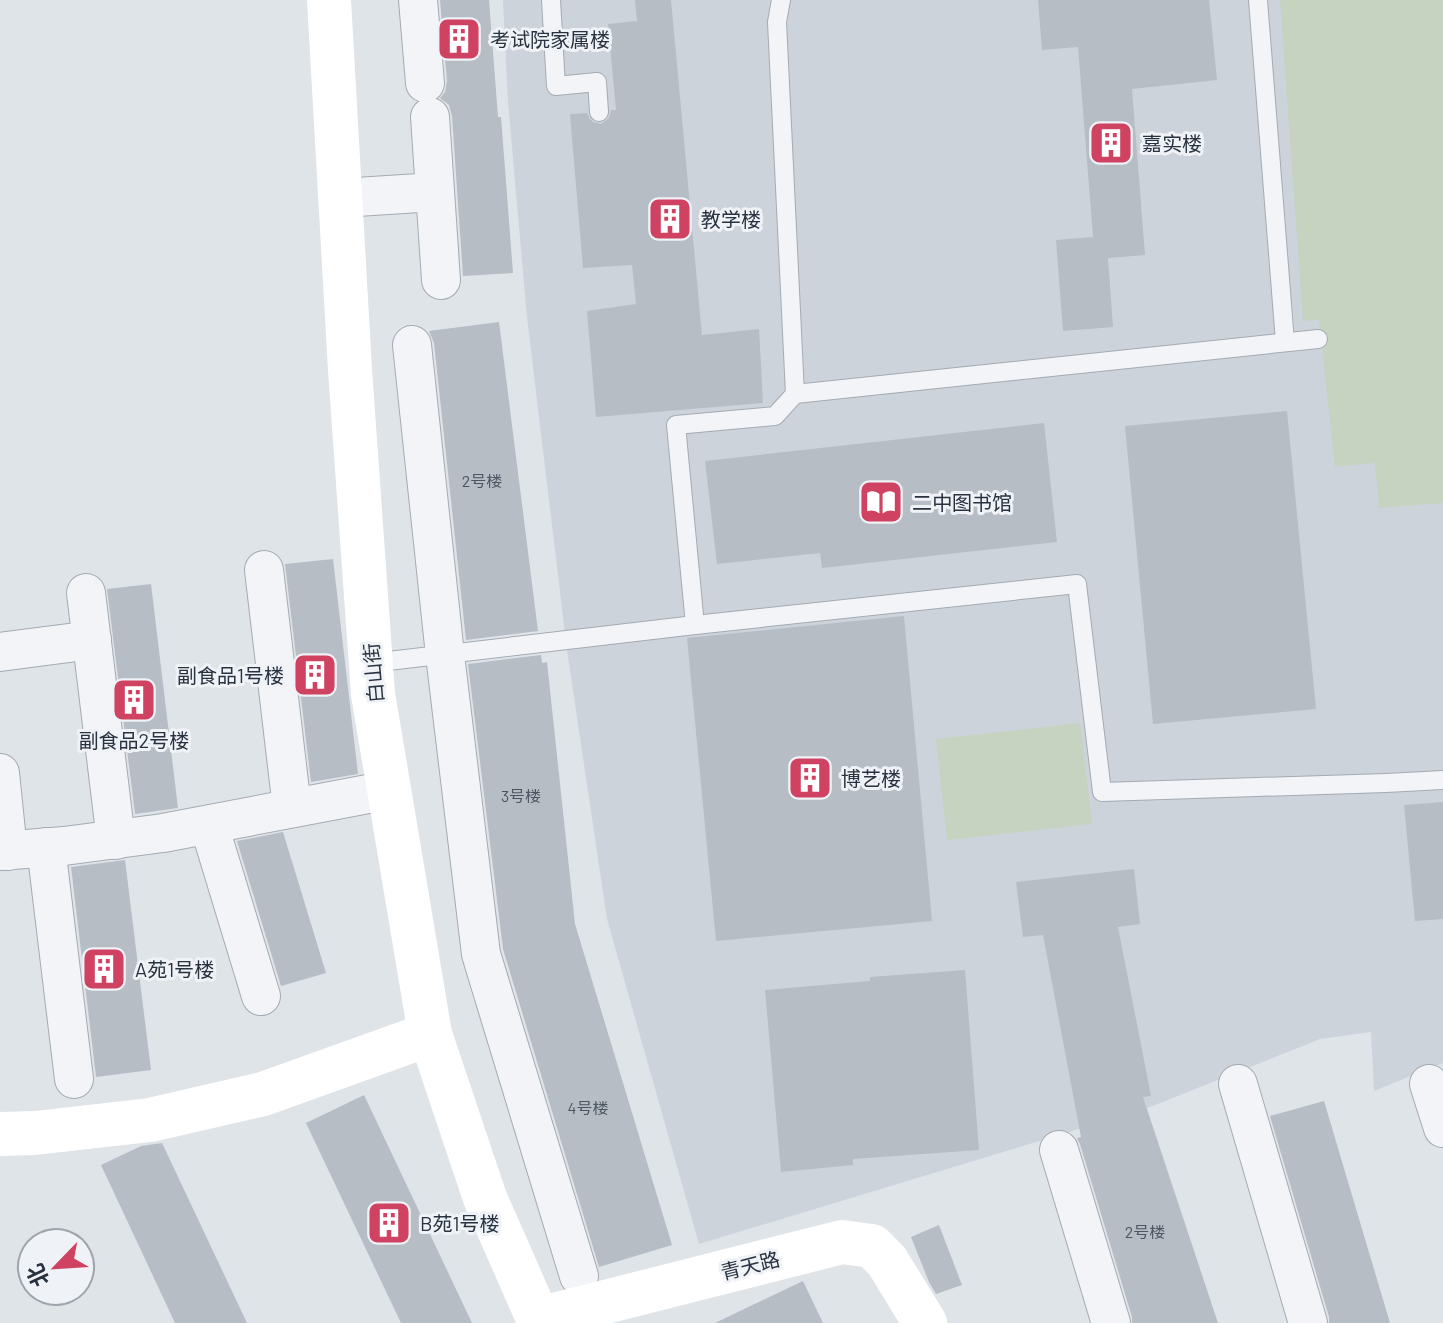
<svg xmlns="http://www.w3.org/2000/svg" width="1443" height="1323" viewBox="0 0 1443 1323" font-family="Barlow,'Noto Sans SC',sans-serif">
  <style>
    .built { fill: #cdd3db }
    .green { fill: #c6d3c0 }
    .building { fill: #b6bdc5 }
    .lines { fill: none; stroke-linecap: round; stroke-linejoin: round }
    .lane-casing { stroke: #a4abb3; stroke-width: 20 }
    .street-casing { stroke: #a4abb3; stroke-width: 40 }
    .lane { stroke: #f2f4f7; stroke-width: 18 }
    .street { stroke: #f2f4f7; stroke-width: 38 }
    .secondary { stroke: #fff; stroke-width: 44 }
    .labels { text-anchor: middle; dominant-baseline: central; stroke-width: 6; stroke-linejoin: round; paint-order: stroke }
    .number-label { font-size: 16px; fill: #4c5561 }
    .poi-label { font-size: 20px; fill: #283240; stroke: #eff2f6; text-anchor: start }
    .street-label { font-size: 20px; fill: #283240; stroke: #eff2f6 }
  </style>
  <rect width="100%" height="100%" fill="#dfe4e9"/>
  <path class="built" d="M503,0H1443V1063L1374,1091L1371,1032L1320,1039L1145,1109L699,1244L607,919L567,650L527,317L508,102Z"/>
  <g class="green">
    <path d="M1280,0H1443V503L1379,508L1375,463L1335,467L1319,320L1303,321Z"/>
    <path d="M1080,723L1092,824L947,840L936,739Z"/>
  </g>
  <g class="building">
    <path d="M440,0H489L498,117H501L513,273L463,276L452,116L449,105L440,98L445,92L447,81Z"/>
    <path d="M635,0H671L702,335L759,329L763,403L596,417L587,311L636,304L632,265L583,268L570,114L587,113L589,118L593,122L601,124L609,118L611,110H616L608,24L637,21Z"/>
    <path d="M1038,0H1209L1217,80L1132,89L1145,255L1108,258L1113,327L1063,331L1056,240L1093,237L1078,47L1042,50Z"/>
    <path d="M499,322L538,631L466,640L434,343L429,331Z"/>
    <path d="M1287,411L1316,709L1153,724L1125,426Z"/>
    <path d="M1044,423L1057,542L822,568L820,553L717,564L705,461Z"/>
    <path d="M333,559L358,774L311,782L285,564Z"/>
    <path d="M151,584L178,808L135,814L107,589Z"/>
    <path d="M904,616L932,921L716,941L687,638Z"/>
    <path d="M541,655L542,663L547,662L575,924L672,1245L599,1267L503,949L468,664Z"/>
    <path d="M1443,802V919L1415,921L1404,805Z"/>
    <path d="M283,832L326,973L281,986L237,841Z"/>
    <path d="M125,860L151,1070L96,1077L71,867Z"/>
    <path d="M1134,869L1140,924L1118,927L1151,1096L1143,1097L1218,1323H1132V1317L1080,1144L1077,1138L1081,1137L1043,935L1023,937L1016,882Z"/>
    <path d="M965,970L979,1150L853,1159V1165L781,1172L765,990L870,981V977Z"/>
    <path d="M364,1095L472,1323H401L306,1123Z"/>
    <path d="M1324,1101L1390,1323H1329V1317L1270,1116Z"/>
    <path d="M162,1143L247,1323H175L101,1165L141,1146Z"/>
    <path d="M939,1225L962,1285L936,1294L929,1282L911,1237Z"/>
    <path d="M803,1281L823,1323H715Z"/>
  </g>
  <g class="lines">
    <g class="lane-casing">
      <g id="lane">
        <path d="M551,0L556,86L597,82L599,112"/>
        <path d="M781,0L777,22L795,394L1318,339"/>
        <path d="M1258,0L1285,342"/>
        <path d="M795,394L775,416L676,425L695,625L1077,584L1102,792L1386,783L1443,780"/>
        <path d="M371,663L695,625"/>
      </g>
    </g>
    <g class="street-casing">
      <g id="street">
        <path d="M418,0L425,83"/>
        <path d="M430,117L441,280"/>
        <path d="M341,198L435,192"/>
        <path d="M412,345L445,655L481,954L579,1276"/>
        <path d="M264,570L292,808"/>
        <path d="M86,593L116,840"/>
        <path d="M0,652L92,640"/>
        <path d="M0,773L8,851"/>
        <path d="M209,825L261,996"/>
        <path d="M46,847L74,1079"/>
        <path d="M0,851L64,846L163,833L389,790"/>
        <path d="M1238,1084L1308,1323"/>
        <path d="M1429,1084L1443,1128"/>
        <path d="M1059,1150L1111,1323"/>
      </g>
    </g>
    <use href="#lane" class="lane"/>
    <use href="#street" class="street"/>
    <g class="secondary">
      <path d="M329,0L350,370L373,694L430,1034L485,1198L540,1323"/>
      <path d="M0,1134L35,1133L150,1120L263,1094L430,1034"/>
      <path d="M538,1319L842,1242L872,1246L887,1261L925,1323"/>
    </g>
  </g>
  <defs>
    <g id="building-square" transform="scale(2.3)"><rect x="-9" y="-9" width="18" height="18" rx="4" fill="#d04262" stroke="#eff2f6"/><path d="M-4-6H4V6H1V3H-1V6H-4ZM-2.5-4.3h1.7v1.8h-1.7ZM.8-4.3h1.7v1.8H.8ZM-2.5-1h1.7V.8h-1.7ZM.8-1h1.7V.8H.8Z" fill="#fff"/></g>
    <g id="library-square" transform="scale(2.3)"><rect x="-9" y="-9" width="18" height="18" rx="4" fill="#d04262" stroke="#eff2f6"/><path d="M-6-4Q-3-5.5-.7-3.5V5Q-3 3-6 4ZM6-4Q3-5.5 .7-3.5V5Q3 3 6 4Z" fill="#fff"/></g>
  </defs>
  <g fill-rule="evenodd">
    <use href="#building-square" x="459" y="39"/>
    <use href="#building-square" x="1111" y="143"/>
    <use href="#building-square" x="670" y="219"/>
    <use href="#library-square" x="881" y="502"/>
    <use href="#building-square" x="315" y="675"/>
    <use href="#building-square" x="134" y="700"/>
    <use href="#building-square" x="810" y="778"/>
    <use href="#building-square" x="104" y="969"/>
    <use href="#building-square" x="389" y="1223"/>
  </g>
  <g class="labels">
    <g class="number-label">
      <text x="482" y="480">2号楼</text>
      <text x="521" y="795">3号楼</text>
      <text x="588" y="1107">4号楼</text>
      <text x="1145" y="1231">2号楼</text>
    </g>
    <g class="poi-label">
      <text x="490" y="39">考试院家属楼</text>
      <text x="1142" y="143">嘉实楼</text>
      <text x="701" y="219">教学楼</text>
      <text x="912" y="502">二中图书馆</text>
      <text x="284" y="675" text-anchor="end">副食品1号楼</text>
      <text x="134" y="740" text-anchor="middle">副食品2号楼</text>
      <text x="841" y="778">博艺楼</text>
      <text x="135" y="969">A苑1号楼</text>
      <text x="420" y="1223">B苑1号楼</text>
    </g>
    <g class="street-label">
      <text transform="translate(373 673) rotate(-95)">白山街</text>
      <text transform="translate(750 1265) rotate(-14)">青天路</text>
    </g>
  </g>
  <g transform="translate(56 1267) rotate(245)"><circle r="38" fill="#eff2f6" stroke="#9fa5ad" stroke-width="2"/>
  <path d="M0-6L14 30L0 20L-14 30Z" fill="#d04262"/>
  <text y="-12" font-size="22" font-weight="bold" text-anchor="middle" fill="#283240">北</text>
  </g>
</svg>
